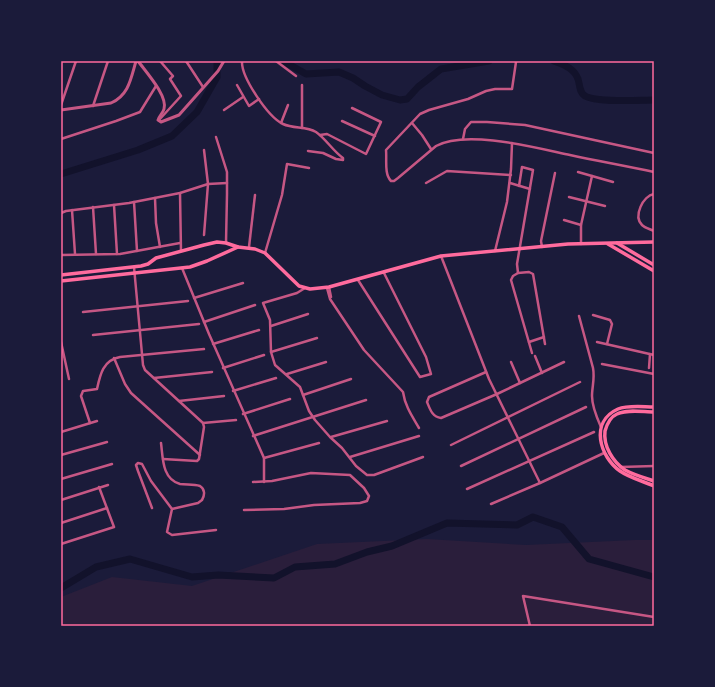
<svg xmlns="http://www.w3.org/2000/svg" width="715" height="687" viewBox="0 0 715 687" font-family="Barlow,sans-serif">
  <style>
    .green { fill: #2a1e3b }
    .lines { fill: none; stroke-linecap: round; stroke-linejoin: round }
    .river { stroke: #12122b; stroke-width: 7 }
    .minor { stroke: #c65784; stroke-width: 2.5 }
    .tertiary { stroke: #c65784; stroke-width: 3 }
    .secondary { stroke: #ff6b9d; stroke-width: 3.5 }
    .neatline { fill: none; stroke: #ff6b9d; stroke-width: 1.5 }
  </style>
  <rect width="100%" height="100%" fill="#1b1b3a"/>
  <path class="green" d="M427,539L526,545L635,540H654V626H61V597L112,577L192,586L317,544Z"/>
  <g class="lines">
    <g class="river">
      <path d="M283,61L306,74L339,72L353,78L365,86L382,95L400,100L407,99L418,87L441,69L489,61"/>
      <path d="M554,61C564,65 574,68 578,79C580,85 579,92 585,96C597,103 639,100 654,100"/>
      <path d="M61,174L138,150L172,136L197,112L217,77V61"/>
      <path d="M61,588L96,567L130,559L192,577L218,575L274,578L295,567L335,564L367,552L392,546L447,523L517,525L533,517L562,527L589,559L654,577"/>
    </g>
    <g class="minor">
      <path d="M186,61L203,87"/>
      <path d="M242,61C241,77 268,117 283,124C294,129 306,126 316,132C326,139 333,151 343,158V160L336,159L323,153L308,151"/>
      <path d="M276,61L296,76"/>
      <path d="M516,62L512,89H495L486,91L468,99L429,110L420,114L386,150C387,160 384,174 391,181H394L398,178L436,146C466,129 537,148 570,155C598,161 626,166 654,172"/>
      <path d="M237,85L249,106L259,99"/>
      <path d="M61,105L76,61"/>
      <path d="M93,106L108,61"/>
      <path d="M224,110L243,97"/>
      <path d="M159,120L181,96L170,79L173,76L160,61"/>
      <path d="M342,121L375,136"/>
      <path d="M281,123L288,105"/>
      <path d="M412,123L422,135L431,149"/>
      <path d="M302,128V85"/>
      <path d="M320,135L327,134L366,154L381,122L352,108"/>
      <path d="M216,137L227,172V194L226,243"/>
      <path d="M61,139L116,121L140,112L156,86"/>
      <path d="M463,139L465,129L471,122H487L525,125L654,153"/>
      <path d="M204,150L208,184L204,235"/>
      <path d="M578,172L613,182"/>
      <path d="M426,183L447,171L511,175"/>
      <path d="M510,183L530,189"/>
      <path d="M519,186L522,167L533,170L517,264L518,273L529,272L533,274L545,344"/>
      <path d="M180,193L181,251"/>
      <path d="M654,194C643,196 633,216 642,225C645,228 650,229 654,231"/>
      <path d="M569,197L605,206"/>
      <path d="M155,198L156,223L160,247"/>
      <path d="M134,202L137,251"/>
      <path d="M114,205L117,254"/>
      <path d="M93,207L96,254"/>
      <path d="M72,210L75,254"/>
      <path d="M61,213L66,211L129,203L180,193L208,184L227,183"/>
      <path d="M564,220L581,225"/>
      <path d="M581,244V225L592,176"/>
      <path d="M249,247L255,195"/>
      <path d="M542,247L541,241L555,173"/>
      <path d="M495,251L507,202L511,169L512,143"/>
      <path d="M265,253L282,195L287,164L309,168"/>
      <path d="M61,255L120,254L180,243"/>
      <path d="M441,256L489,379L540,483"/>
      <path d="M134,267L143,365L145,370L203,423L204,427L199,459L197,461L163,459"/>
      <path d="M182,268L209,334L264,458V482"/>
      <path d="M518,273L513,276L511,280L532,353"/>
      <path d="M358,280L420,377L431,374L426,357L384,273"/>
      <path d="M329,287L331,297"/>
      <path d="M305,288L297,293L263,303L270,320L271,352L275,365L300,387L309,411L315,420L330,437L342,448L356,466L367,475H374L423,457"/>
      <path d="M327,288L330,299L364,350L403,392C405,406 412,416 419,428"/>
      <path d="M194,298L243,283"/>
      <path d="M83,312L188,301"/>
      <path d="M593,315L610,320L612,324L607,344"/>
      <path d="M579,316L593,368C595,378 592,387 592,396C592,407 597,418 601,427"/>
      <path d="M204,322L255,305"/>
      <path d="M271,326L308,314"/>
      <path d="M93,335L199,324"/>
      <path d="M61,342L69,379"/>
      <path d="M529,342L544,337"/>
      <path d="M597,342L654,355"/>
      <path d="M213,344L259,330"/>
      <path d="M271,352L317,338"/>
      <path d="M535,356L542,373"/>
      <path d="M114,358L125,384L131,393L200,455"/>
      <path d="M511,362L520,383"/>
      <path d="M602,364L654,374"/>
      <path d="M223,368L264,355"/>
      <path d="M649,368L650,354"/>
      <path d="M486,372L429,397L427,402C430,409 432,417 441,418L497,394L564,362"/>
      <path d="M287,374L326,362"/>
      <path d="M154,378L212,372"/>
      <path d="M233,391L276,378"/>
      <path d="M303,395L351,379"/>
      <path d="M179,401L224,396"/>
      <path d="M243,414L290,399"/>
      <path d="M90,423L81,396L83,391L97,389C100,375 103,360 120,357L204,349"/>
      <path d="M203,423L236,420"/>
      <path d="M61,432L97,421"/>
      <path d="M253,436L366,400"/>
      <path d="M331,437L387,421"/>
      <path d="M161,443C163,458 162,479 180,484C187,485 193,484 200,486C205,489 205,495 202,500L198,503L172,509"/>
      <path d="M451,445L580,382"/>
      <path d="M61,455L107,442"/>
      <path d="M350,457L419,436"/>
      <path d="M264,458L319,443"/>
      <path d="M461,466L586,407"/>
      <path d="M621,467L654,466"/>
      <path d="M61,479L112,464"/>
      <path d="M467,489L594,432"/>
      <path d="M61,500L108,485"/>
      <path d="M491,504L540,483L604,453"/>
      <path d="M152,508L138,471L136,465L138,463L142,464L151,481L172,509L167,532L172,535L216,530"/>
      <path d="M244,510L284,509L314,505L360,503L367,501L369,496L364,488L350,475L311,473L272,481L253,482"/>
      <path d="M61,523L107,508"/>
      <path d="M61,544L114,527L99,487"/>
      <path d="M530,626L523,596L654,617"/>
    </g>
    <g class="tertiary">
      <path d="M138,61C146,72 168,96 164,109C163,113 159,116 158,120L161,122L179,115L218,71L224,61"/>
      <path d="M61,110L111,103C129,95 131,78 136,61"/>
    </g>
    <g class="secondary">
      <path d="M617,243L654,265"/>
      <path d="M608,244L654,271"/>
      <path d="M61,275L141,266L148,264L156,258L204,245L217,242L226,243L238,247L255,249L265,253L299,286L310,289L329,287L441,256L568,244L654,242"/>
      <path d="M61,281L190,267L207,261L238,247"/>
      <path d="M654,407C643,407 628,405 618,409C589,422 600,457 620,471C630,478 643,481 654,486"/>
      <path d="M654,412C643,412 627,409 617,414C610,417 607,424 605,431C603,446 613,462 625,470C634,475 645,478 654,481"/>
    </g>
  </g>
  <rect width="715" height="687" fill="none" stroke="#1b1b3a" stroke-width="124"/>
  <rect x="62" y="62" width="591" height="563" class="neatline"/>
</svg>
